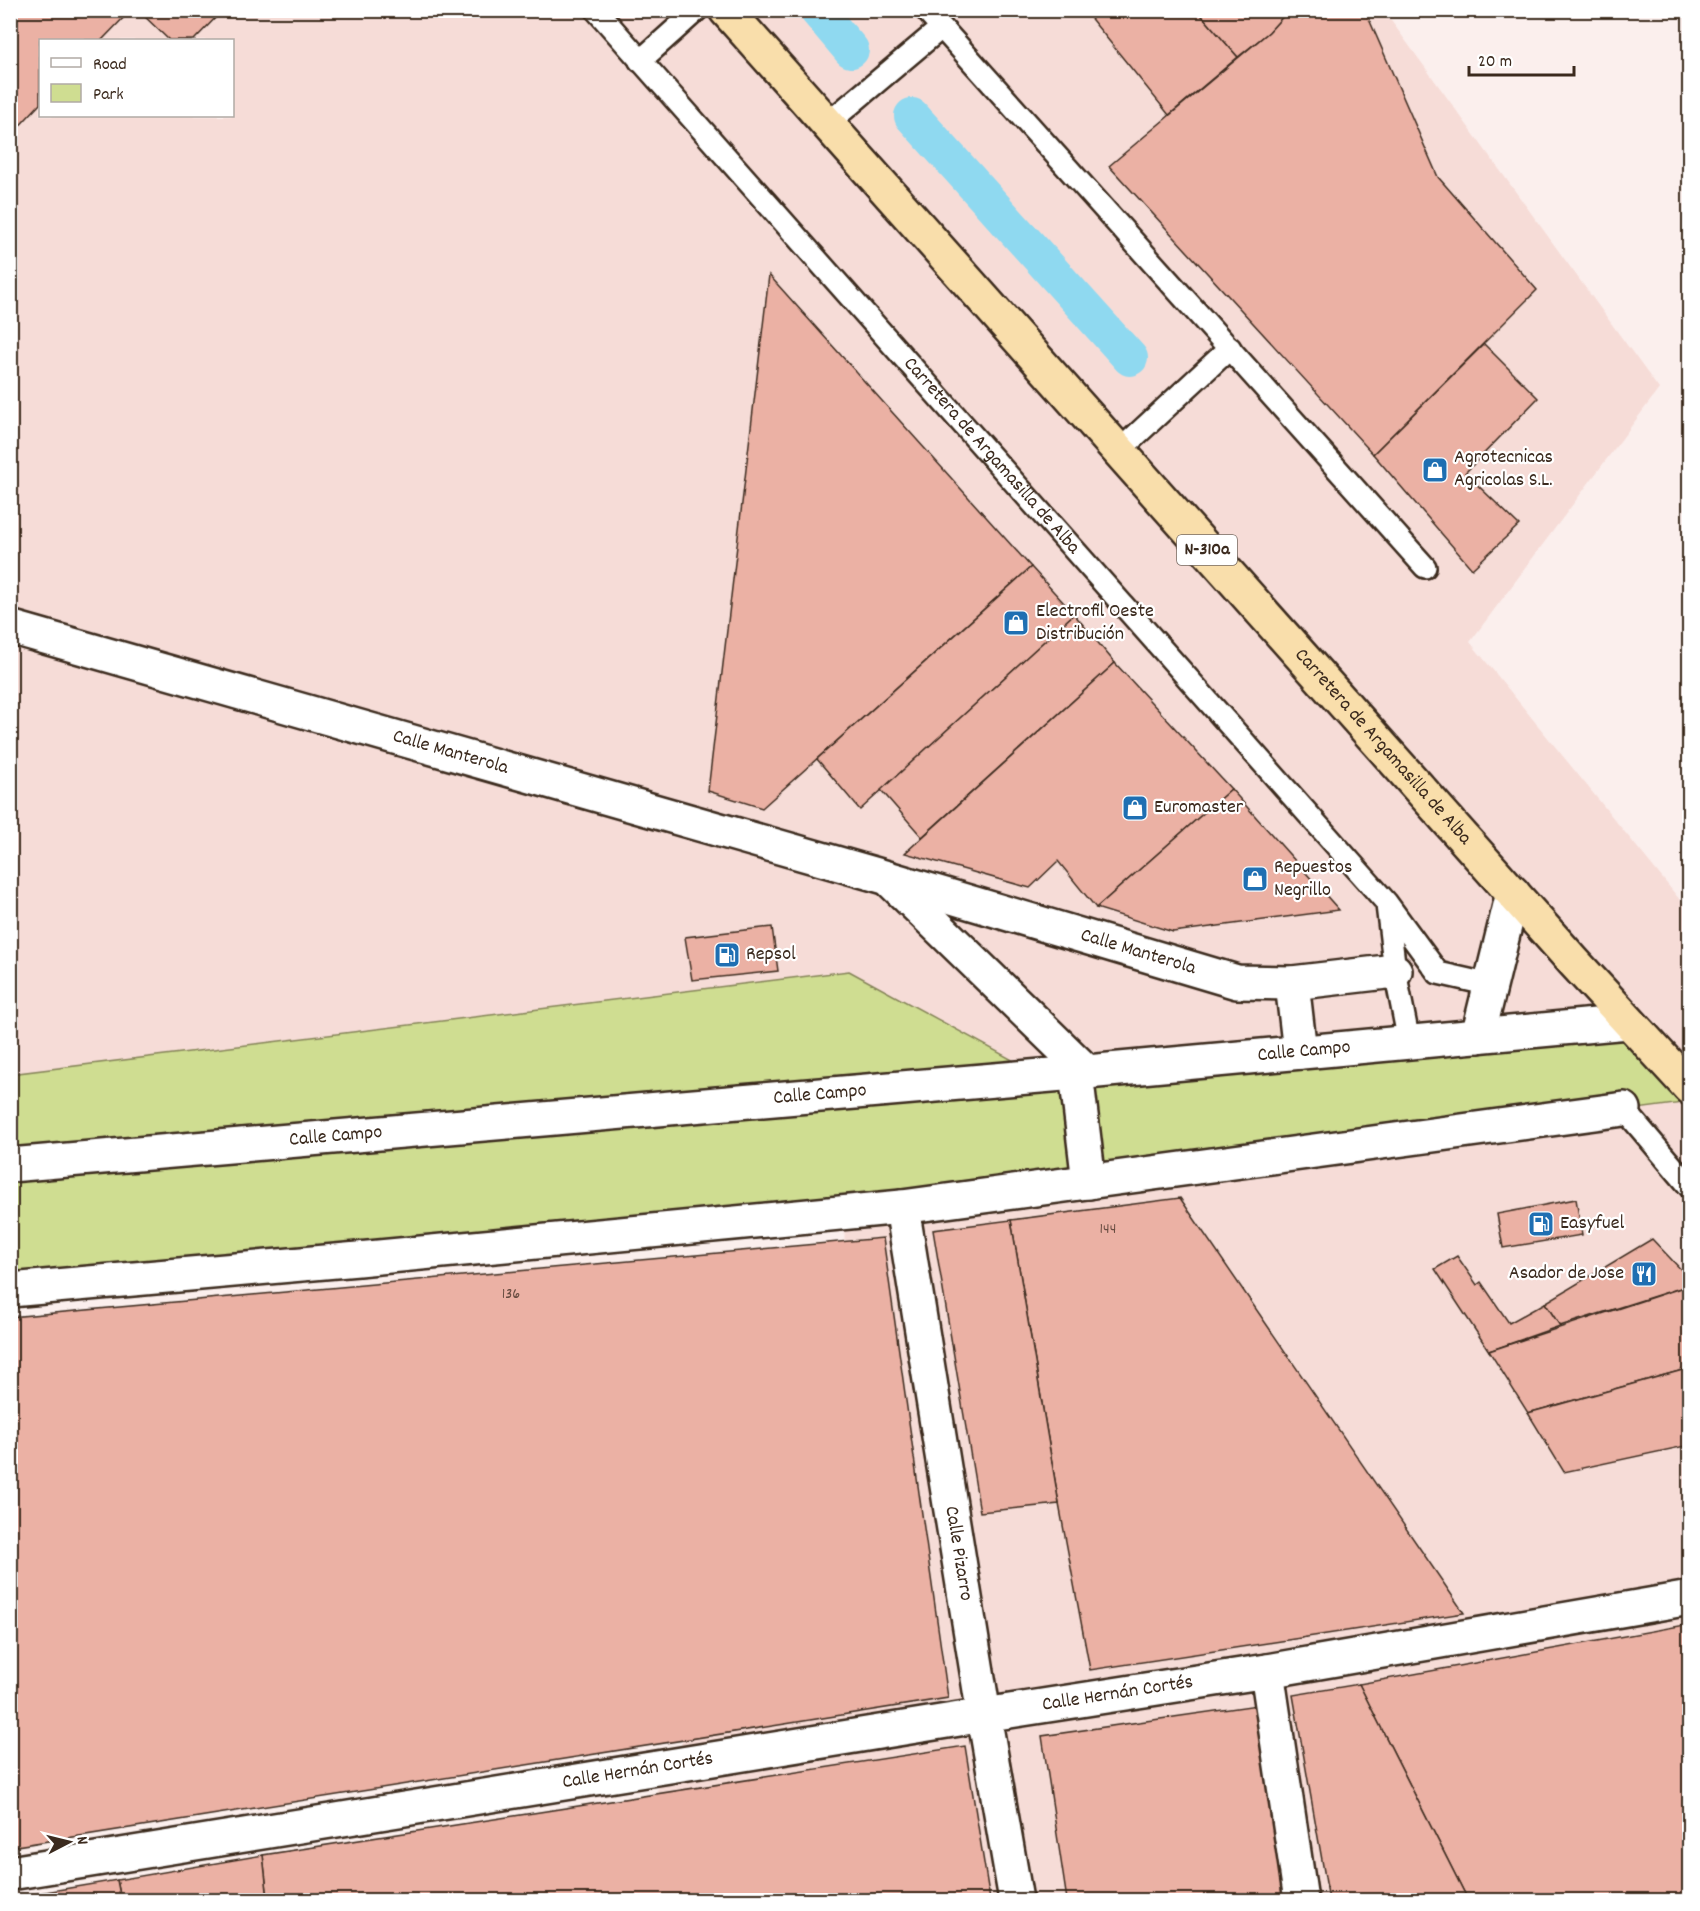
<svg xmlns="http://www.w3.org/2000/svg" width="1700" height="1911" viewBox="0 0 1700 1911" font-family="Dekko,sans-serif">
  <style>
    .built { fill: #f6dcd7; fill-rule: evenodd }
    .green { fill: #cfdd91; stroke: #858458; stroke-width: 1.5 }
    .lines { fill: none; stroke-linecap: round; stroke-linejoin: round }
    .canal { stroke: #8fd9f0; stroke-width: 36 }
    .building { fill: #ebb1a4; stroke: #3b2a1e; stroke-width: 1.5 }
    .service-casing { stroke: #3b2a1e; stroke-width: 26 }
    .minor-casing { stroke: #3b2a1e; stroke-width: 38 }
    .trunk-casing { stroke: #3b2a1e; stroke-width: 38 }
    .service { stroke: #fff; stroke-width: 21 }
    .minor { stroke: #fff; stroke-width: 33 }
    .trunk { stroke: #f9deab; stroke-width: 33 }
    .labels { text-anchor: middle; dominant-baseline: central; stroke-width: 4.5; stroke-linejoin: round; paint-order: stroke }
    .number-label { font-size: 16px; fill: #674c40 }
    .shield { fill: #fff; stroke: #766a62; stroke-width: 1.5 }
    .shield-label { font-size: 18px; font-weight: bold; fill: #3b2a1e }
    .street-label { font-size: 20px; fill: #3b2a1e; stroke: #fff }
    .poi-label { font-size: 20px; fill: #3b2a1e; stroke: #fff; text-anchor: start }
  </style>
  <rect width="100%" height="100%" fill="#fbefed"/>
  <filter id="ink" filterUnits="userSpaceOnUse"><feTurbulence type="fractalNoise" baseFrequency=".0167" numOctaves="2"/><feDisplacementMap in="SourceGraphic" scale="12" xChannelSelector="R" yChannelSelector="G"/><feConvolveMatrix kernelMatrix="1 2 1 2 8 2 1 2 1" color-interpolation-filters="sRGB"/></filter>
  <g filter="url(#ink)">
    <path class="built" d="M11,11H1384L1659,389L1470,642L1689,911V1900H599L841,1441L849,971L11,1074ZM40,40H232V116H40Z"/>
    <path class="green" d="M849,971L1040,1075L1628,1022L1690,1102L902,1207L11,1290L10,1074Z"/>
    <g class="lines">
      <g class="canal">
        <path d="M817,10L851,50"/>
        <path d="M912,116L1130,358"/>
      </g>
    </g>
    <g class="building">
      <path d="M10,10H131L102,40H40V104L10,136Z"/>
      <path d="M138,10H223L194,40H169Z"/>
      <path d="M1084,10H1197L1238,57L1169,115Z"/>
      <path d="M1197,10H1289L1269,32L1238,57Z"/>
      <path d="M1289,10H1365L1438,177L1537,290L1373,454L1109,166L1269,32Z"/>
      <path d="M769,275L1031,567L762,808L708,791Z"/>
      <path d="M1484,344L1538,398L1465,473L1519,525L1472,569L1373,454Z"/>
      <path d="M1031,567L1074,614L860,810L817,759Z"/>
      <path d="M1074,614L1115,663L922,837L881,790Z"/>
      <path d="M1115,663L1231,789L1096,908L1058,861L1030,888L905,853Z"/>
      <path d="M1231,789L1339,910L1173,932L1096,908Z"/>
      <path d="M772,927L778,971L692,980L685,937Z"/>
      <path d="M1180,1198L1464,1613L1090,1670L1059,1504L1011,1220Z"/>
      <path d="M1576,1199L1582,1235L1503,1248L1497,1214Z"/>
      <path d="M1011,1220L1059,1504L980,1512L933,1230Z"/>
      <path d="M883,1238L948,1698L10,1847V1317Z"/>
      <path d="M1652,1239L1690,1279V1285L1560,1326L1545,1303Z"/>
      <path d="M1457,1256L1477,1285L1481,1282L1509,1323L1545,1303L1560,1326L1489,1351L1435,1269Z"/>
      <path d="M1690,1285V1368L1528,1413L1489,1351Z"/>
      <path d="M1690,1368V1445L1564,1472L1528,1413Z"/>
      <path d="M1685,1625L1690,1633V1900H1468L1359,1684Z"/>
      <path d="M1359,1684L1468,1900H1329L1293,1695Z"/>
      <path d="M1257,1705L1285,1900H1067L1042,1736Z"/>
      <path d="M965,1746L990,1900H268L263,1855Z"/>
      <path d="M263,1855L268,1900H121L117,1880Z"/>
      <path d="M117,1880L121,1900H10V1898Z"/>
    </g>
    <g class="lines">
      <g class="service-casing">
        <g id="service">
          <path id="s1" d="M596,10L1386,902L1438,973L1491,985"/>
          <path d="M926,10L1425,567"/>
          <path d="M640,61L697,10"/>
          <path d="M827,124L941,28"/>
          <path d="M1119,451L1230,348"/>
          <path d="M1387,905L1395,971L1409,1042"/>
          <path d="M1624,1109L1690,1187"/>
        </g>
      </g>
      <g class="minor-casing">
        <g id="minor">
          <path id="s2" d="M10,627L888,878L1237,982L1292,983L1395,971"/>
          <path d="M892,882L1087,1072"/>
          <path d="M1292,983L1300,1052"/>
          <path d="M1478,1036L1513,893"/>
          <path d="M1076,1073L1089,1182"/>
          <path id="s3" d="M10,1165L1087,1072L1628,1022"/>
          <path id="s4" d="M902,1207L984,1715L1016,1900"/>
          <path d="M10,1290L358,1259L902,1207L1624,1109"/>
          <path d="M1267,1671L1301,1900"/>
          <path id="s5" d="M10,1873L984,1715L1267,1671L1690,1598"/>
        </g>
      </g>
      <g class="trunk-casing">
        <g id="trunk">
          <path id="s6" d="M726,10L1573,961L1690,1088"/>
        </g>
      </g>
      <use href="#service" class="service"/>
      <use href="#minor" class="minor"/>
      <use href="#trunk" class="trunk"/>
    </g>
  </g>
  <defs>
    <g id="shop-square" transform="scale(1.35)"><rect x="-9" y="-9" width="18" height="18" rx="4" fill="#1f6fb2" stroke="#fff"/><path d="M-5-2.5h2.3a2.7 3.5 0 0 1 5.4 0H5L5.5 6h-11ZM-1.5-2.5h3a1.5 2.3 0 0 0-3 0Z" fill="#fff"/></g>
    <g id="fuel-square" transform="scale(1.35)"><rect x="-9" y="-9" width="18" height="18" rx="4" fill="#1f6fb2" stroke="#fff"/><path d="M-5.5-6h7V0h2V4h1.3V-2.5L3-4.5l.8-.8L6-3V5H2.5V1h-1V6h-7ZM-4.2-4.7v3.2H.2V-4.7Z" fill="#fff"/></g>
    <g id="restaurant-square" transform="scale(1.35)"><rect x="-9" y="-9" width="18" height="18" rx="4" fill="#1f6fb2" stroke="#fff"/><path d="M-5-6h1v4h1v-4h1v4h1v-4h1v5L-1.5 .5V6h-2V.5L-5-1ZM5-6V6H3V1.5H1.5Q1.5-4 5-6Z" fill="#fff"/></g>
  </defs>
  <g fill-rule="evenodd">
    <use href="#shop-square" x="1435" y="470"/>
    <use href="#shop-square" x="1016" y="623"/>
    <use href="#shop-square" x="1135" y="808"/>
    <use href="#shop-square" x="1255" y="879"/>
    <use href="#fuel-square" x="727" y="955"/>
    <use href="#fuel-square" x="1541" y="1224"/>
    <use href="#restaurant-square" x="1644" y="1274"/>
  </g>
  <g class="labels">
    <g class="number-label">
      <text x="1108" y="1229">144</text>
      <text x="511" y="1294">136</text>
    </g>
    <rect class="shield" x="1177" y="535" width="60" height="30" rx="4.5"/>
    <g class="shield-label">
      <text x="1207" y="550">N-310a</text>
    </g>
    <g class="street-label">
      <text stroke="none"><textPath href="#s1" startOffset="596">Carretera de Argamasilla de Alba</textPath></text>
      <text stroke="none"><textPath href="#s6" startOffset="987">Carretera de Argamasilla de Alba</textPath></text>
      <text stroke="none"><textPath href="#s2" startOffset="458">Calle Manterola</textPath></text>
      <text stroke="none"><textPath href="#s2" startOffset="1174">Calle Manterola</textPath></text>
      <text stroke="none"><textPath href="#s3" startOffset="1299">Calle Campo</textPath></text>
      <text stroke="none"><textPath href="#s3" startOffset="813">Calle Campo</textPath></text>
      <text stroke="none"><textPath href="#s3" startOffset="327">Calle Campo</textPath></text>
      <text stroke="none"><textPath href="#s4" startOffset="351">Calle Pizarro</textPath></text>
      <text stroke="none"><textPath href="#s5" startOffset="1122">Calle Hernán Cortés</textPath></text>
      <text stroke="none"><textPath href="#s5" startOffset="636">Calle Hernán Cortés</textPath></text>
    </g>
    <g class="poi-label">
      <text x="1454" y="458">Agrotecnicas<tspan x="1454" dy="23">Agricolas S.L.</tspan></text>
      <text x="1036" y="612">Electrofil Oeste<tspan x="1036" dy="23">Distribución</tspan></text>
      <text x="1154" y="808">Euromaster</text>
      <text x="1274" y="868">Repuestos<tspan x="1274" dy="23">Negrillo</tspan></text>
      <text x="746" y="955">Repsol</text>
      <text x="1560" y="1224">Easyfuel</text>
      <text x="1624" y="1274" text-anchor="end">Asador de Jose</text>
    </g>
  </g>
  <rect width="1700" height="1911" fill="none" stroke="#fff" stroke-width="36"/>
  <rect x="18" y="18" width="1664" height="1875" fill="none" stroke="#3b2a1e" stroke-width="2" filter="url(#ink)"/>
  <rect x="39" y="39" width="195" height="78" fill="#ffffff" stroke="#b1aaa5" stroke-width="1.5"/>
  <rect x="51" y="58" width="30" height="9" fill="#ffffff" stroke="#b1aaa5" stroke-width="1.5"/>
  <text x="93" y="69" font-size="18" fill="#3b2a1e">Road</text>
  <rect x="51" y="84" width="30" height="18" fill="#cfdd91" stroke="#b1aaa5" stroke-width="1.5"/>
  <text x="93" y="99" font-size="18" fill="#3b2a1e">Park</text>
  <g transform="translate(69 1842) rotate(83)" stroke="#ffffff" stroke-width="4.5" paint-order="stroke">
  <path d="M0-4.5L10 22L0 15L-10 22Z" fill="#3b2a1e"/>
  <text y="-9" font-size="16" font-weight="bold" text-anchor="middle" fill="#3b2a1e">N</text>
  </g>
  <path d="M1469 66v9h105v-9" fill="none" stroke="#3b2a1e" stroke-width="3"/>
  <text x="1478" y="66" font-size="18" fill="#3b2a1e" stroke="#ffffff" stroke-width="4.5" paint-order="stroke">20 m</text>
</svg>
